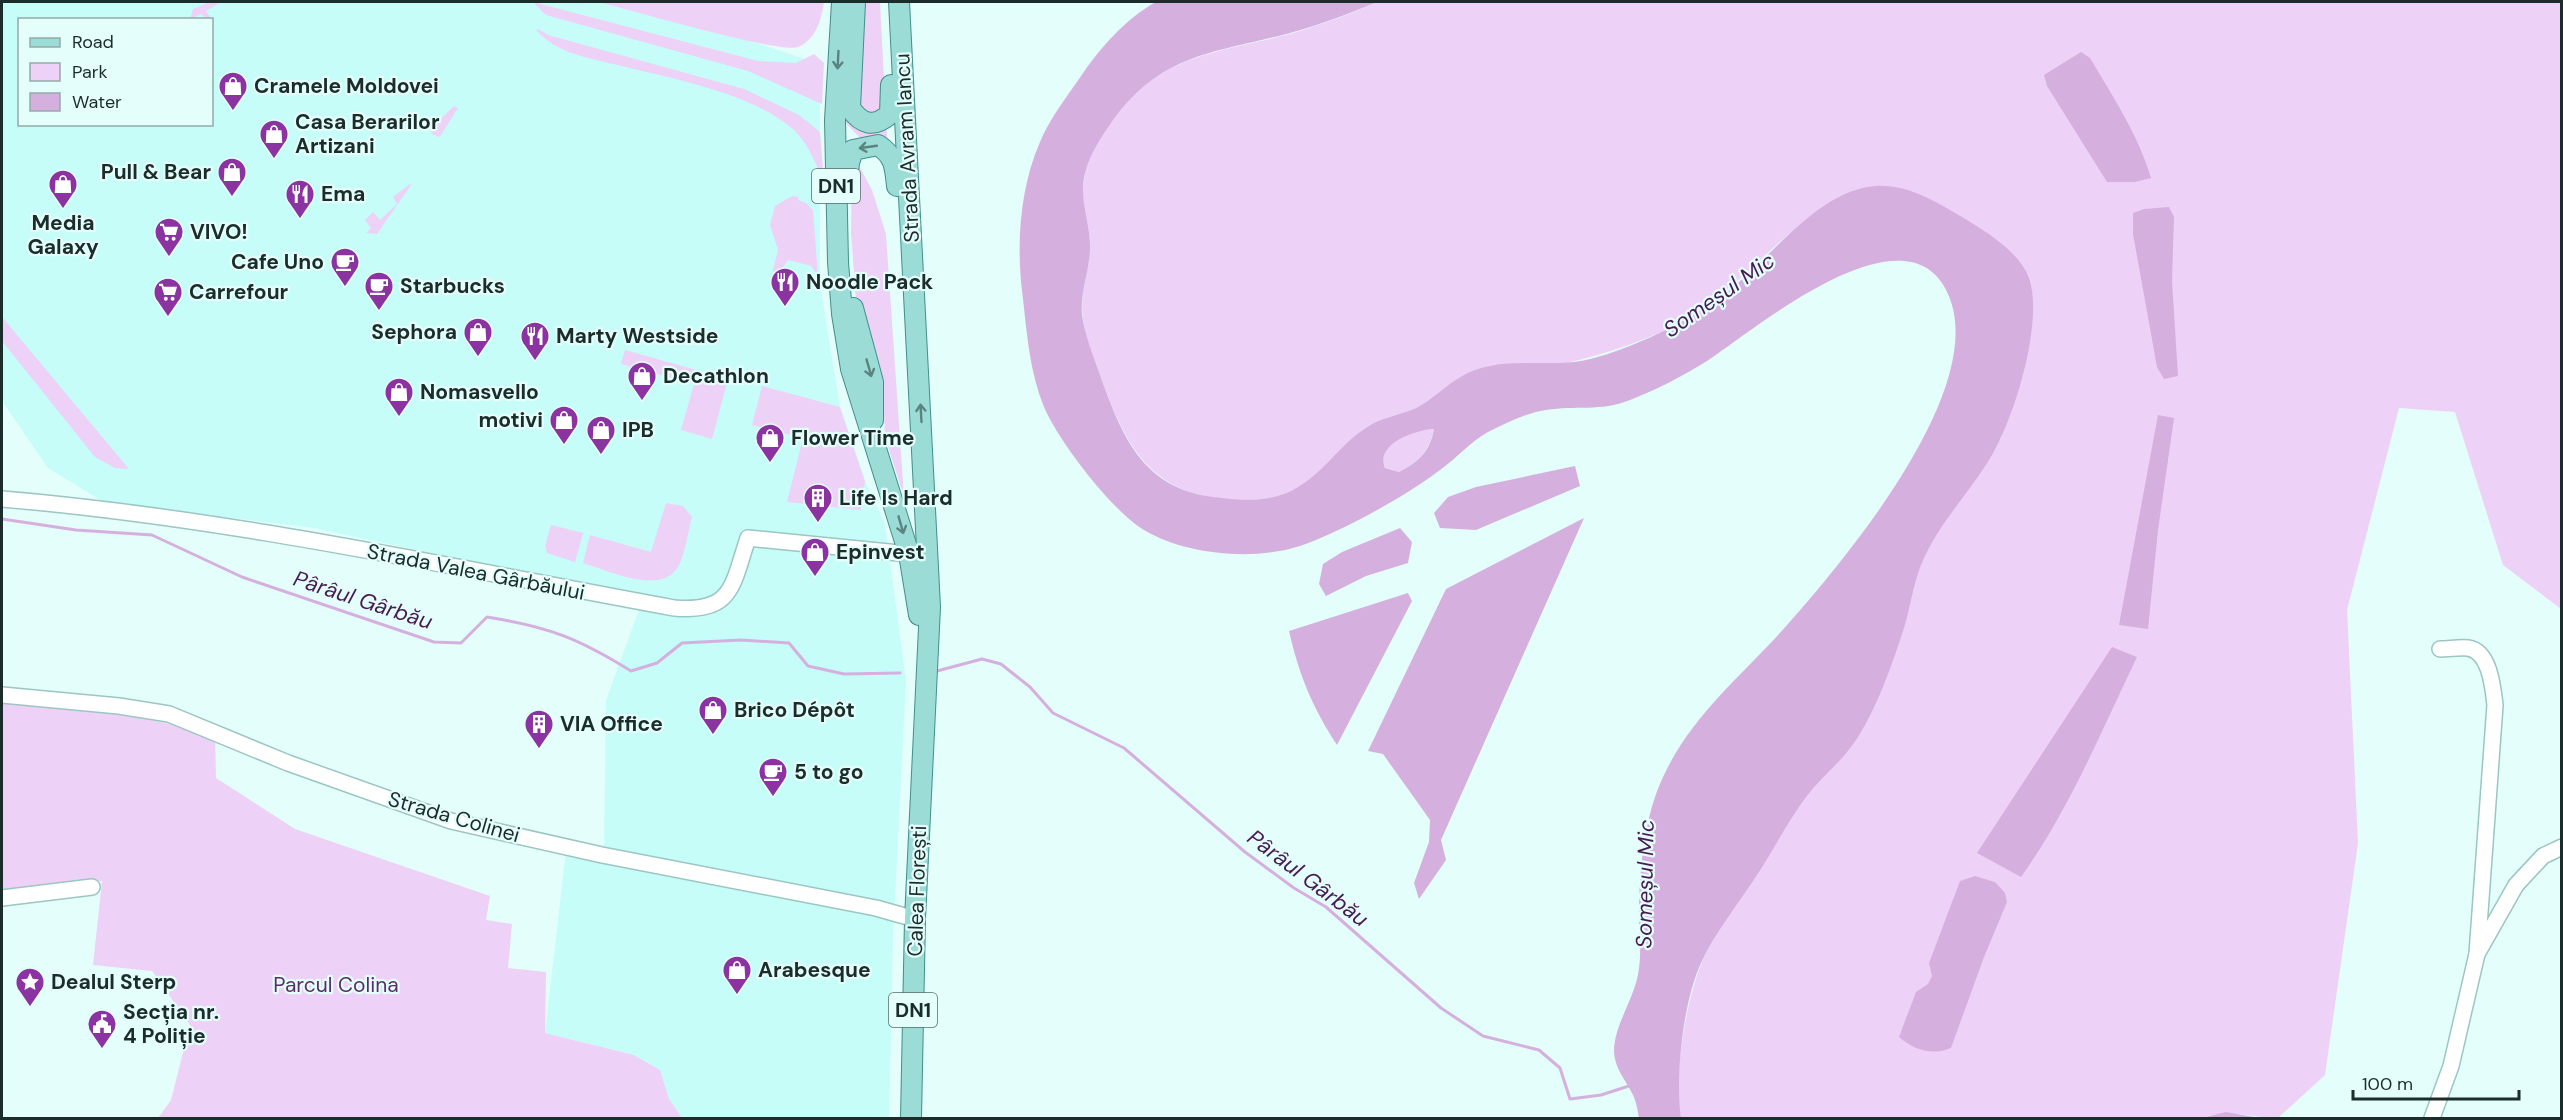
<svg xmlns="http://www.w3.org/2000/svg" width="2563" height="1120" viewBox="0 0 2563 1120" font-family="'DM Sans',sans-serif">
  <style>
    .built { fill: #c6fdf8; fill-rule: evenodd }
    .green { fill: #eed1f6 }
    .water { fill: #d5b0df; fill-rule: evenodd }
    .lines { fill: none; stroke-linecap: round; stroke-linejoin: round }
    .stream { stroke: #d5b0df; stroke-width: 3 }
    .minor-casing { stroke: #9bc6c2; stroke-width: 18 }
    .major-casing { stroke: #438f89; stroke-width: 22 }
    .minor { stroke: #fff; stroke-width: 15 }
    .major { stroke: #9bdcd7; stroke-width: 20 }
    .oneway { stroke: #5b8481 }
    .labels { text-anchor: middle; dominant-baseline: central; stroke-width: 4.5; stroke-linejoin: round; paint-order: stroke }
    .shield { fill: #e4fefc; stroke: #576b6a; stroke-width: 1.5 }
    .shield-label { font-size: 20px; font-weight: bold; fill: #1b2c2b }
    .poi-label { font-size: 21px; font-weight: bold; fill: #1b2c2b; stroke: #e4fefc; text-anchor: start }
    .street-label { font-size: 21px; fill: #1b2c2b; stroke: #e4fefc }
    .park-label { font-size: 21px; fill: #5b2d66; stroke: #e4fefc }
    .water-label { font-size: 22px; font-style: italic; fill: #481b53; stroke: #e4fefc }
  </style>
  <rect width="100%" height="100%" fill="#e4fefc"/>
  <path class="built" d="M2,2H598L763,45L820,64V284L840,407L865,481L885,524L906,681L893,938L889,1118H682L669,1099L660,1070L634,1055L545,1033L566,851L604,850L606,700L643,599L314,528L105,503L48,468L2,401ZM20,20H212V124H20Z"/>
  <g class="green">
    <path d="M210,2H221L206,11L212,20L206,19L201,14L190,19L193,9Z"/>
    <path d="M533,2L758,61L796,63L814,54L824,63L822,104L748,71L546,15Z"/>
    <path d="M598,2H824C822,18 816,40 798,47C779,54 628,9 598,2Z"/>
    <path d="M859,2H880L885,99L880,116L857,110Z"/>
    <path d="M1377,2H2561V609L2503,565L2455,412L2399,408L2347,610L2358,843L2325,1075L2278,1118C2249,1118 2231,1108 2201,1118H1681C1673,1075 1686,998 1704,957L1932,540L2001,438L2023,375L1995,239L1955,213L1855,190C1845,196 1833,201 1823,208C1770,243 1736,292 1679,323C1606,362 1524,369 1445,392C1435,394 1429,401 1420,406C1406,413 1392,415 1378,421C1357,429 1344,449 1329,465C1308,485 1280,500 1250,500C1165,501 1133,464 1105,389C1097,367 1086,343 1083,319C1079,294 1090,270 1090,246C1090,228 1084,212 1083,195C1081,162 1106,126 1126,103C1170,52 1233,50 1293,33C1321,25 1350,14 1377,2Z"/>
    <path d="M538,29L548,35L744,89L799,115L820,132L823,169L820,173C814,159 806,141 794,130C752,92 665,77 609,63C581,56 556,52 536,30Z"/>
    <path d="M454,106L458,108L441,135L439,137L432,134L430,129Z"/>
    <path d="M844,113L886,124L888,145L861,139L844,121Z"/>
    <path d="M856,160L872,190L886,234L904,497L885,437L884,413L856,301L851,233L852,166Z"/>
    <path d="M410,184L411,185L377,234L366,233L371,228L365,220L373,212L380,220L397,204L393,197Z"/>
    <path d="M792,196L799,197L798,200L806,203L813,210L818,276L811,266L788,260L779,273L775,274L773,270L778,250L770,225L775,206Z"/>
    <path d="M2,317L129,469L115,468L95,457L2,341Z"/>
    <path d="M625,350L728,379L712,439L681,430L694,384L621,364Z"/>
    <path d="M762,386L840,407L865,481L861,510L787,502L803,438L752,425Z"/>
    <path d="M1434,429C1429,451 1419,462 1399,472L1385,468C1375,442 1416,430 1434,429Z"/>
    <path d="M666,503L683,506L692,517C688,532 686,549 680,563C665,598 610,571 583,563L590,535L651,552Z"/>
    <path d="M551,525L583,533L575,562L547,553L545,546Z"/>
    <path d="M66,703L215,733L216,778L295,829L490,896L486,920L512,924L508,968L546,972L545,1033L634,1055L660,1070L669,1099L682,1118H158L171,1100L190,1025L152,971L93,965L102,881L2,893V704Z"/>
  </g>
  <g class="water">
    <path d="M1156,2H1377C1348,14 1320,25 1290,33C1212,54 1159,53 1109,126C1097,143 1085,163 1083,185C1082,207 1091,228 1090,250C1089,272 1080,293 1082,315C1085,336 1094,358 1101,378C1124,442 1146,492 1222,498C1244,501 1265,501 1286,493C1321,479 1337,446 1367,427C1382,417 1400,415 1416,408C1432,400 1444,387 1459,378C1493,356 1536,366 1574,362C1596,359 1617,351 1637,343C1673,328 1709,308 1739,282C1776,250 1823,189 1876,186C1907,184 1936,202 1962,217C1985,231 2019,251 2029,278C2044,321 2015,416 1992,455C1970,493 1938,523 1921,565C1913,585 1910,608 1904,628C1892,665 1878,705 1858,737C1844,760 1822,776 1806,797C1788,821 1774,849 1757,875C1738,904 1716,931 1701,963C1683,1002 1675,1077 1681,1118H1639C1638,1112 1636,1101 1633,1095C1626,1080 1614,1068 1614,1050C1615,1022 1636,997 1639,968C1642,948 1638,927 1639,907C1640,864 1645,814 1664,775C1693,713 1744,674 1788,624C1847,557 1990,387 1948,294C1907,201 1754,330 1707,361C1683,376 1656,390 1630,400C1600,412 1576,405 1546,410C1526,413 1506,423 1488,432C1470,442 1457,458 1440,470C1408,495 1339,533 1300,546C1254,561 1186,555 1144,530C1112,511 1059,442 1044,407C1030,373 1027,335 1023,299C1016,248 1019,190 1040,142C1049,120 1065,99 1079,79C1099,49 1125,19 1156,2ZM1434,429C1430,451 1419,462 1399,472L1385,468C1375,443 1416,430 1434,429Z"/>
    <path d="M2081,52L2090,58C2113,97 2138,134 2151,178L2135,182H2107L2047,86L2044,75Z"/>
    <path d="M2169,207L2174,217L2172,281L2178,376L2164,379L2157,367L2133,234V213L2144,209Z"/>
    <path d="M2158,415L2174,418L2158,530L2148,629L2119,625Z"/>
    <path d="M1575,466L1580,486L1476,530L1440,528L1434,513L1448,497L1476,487Z"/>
    <path d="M1584,518L1441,840L1446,860L1419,899L1414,883L1429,842L1430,820L1383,754L1368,751L1446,589Z"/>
    <path d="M1400,528L1412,542L1408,563L1366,576L1326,596L1319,584L1323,564L1342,552Z"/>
    <path d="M1408,593L1412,601L1337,745C1312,707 1299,675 1289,631Z"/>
    <path d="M2112,647L2137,657C2101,732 2069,810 2021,877L1977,853Z"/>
    <path d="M1975,876L1995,882L2005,893L2007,902L1984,957L1951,1048C1932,1056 1914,1050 1899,1037L1916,992L1928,984L1932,976L1929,963L1960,881Z"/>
    <path d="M2226,1112L2260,1118H2201Z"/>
  </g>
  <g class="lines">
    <g class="stream">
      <path d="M2,519L76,530L152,535L242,577L434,642L461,643L487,617C549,627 578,638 631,671L657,663L682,643L741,640L789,643L808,666L844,674L900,673"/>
      <path d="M937,671L982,659L1001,664L1030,687L1053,713L1124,748L1245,852L1294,888L1326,907L1441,1008L1483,1036L1539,1050L1560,1068L1570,1099L1601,1095L1632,1085"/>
    </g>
    <g class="minor-casing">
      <g id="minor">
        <path d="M2,499C228,518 450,567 674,608C733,613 732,586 748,538L909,554"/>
        <path d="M2440,649C2449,649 2459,647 2468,648C2490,651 2493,688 2495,705L2477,954"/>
        <path d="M2,695L119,706L169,714L288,763L451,821L602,855L876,908L915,919"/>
        <path d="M2,898L92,887"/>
        <path d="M2432,1118L2451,1066L2477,954L2516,885L2543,856L2562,847"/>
      </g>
    </g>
    <g class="major-casing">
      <g id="major">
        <path d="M842,2L835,120L838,262L842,314L851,369L909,554L919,615"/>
        <path d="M855,2L850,108C862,125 874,128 890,114L891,85"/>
        <path d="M899,2L930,607L915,919L911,1118"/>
        <path d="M846,189L849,163L853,150L878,145C895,156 895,167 897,186"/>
        <path d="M853,308L873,382V420"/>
      </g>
    </g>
    <use href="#minor" class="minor"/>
    <use href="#major" class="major"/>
  </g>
  <defs><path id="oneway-shaft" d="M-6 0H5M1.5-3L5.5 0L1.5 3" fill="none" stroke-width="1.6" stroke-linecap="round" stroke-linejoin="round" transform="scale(1.5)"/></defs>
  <g class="oneway">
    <use href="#oneway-shaft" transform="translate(838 60) rotate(93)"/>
    <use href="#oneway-shaft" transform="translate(868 147) rotate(172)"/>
    <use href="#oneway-shaft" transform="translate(869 368) rotate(74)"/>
    <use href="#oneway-shaft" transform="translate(921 413) rotate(-93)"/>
    <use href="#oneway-shaft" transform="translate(901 525) rotate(74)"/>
  </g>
  <defs>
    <g id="shop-pin" transform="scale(1.5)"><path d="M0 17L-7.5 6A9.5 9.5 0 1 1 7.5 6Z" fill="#8b33a0" stroke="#e4fefc"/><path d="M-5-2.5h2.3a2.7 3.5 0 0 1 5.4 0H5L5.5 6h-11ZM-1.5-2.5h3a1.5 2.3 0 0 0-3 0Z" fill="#fff"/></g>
    <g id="restaurant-pin" transform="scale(1.5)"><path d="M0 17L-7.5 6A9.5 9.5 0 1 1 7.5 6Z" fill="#8b33a0" stroke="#e4fefc"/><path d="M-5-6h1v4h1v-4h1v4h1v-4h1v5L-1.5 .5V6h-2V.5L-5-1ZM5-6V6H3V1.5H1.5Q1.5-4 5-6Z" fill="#fff"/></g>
    <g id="supermarket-pin" transform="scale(1.5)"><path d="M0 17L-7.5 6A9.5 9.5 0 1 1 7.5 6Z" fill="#8b33a0" stroke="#e4fefc"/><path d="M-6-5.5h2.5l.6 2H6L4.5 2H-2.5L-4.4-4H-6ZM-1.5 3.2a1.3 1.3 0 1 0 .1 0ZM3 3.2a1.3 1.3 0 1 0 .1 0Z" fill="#fff"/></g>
    <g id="cafe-pin" transform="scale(1.5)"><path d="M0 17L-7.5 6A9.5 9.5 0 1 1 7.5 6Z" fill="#8b33a0" stroke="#e4fefc"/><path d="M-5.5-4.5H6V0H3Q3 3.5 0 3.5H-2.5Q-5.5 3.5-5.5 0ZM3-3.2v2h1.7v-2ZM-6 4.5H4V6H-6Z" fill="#fff"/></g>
    <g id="building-pin" transform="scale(1.5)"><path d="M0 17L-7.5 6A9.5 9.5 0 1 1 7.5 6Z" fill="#8b33a0" stroke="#e4fefc"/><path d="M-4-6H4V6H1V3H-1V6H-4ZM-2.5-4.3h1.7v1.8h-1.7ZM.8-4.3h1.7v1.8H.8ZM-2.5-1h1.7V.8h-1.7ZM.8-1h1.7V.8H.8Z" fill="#fff"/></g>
    <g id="sight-pin" transform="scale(1.5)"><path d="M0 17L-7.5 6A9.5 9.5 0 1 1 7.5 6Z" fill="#8b33a0" stroke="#e4fefc"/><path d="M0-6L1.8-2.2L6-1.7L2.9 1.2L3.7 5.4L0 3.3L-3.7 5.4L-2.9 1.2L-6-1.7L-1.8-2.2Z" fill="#fff"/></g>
    <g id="civic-pin" transform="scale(1.5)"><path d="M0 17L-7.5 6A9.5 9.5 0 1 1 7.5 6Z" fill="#8b33a0" stroke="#e4fefc"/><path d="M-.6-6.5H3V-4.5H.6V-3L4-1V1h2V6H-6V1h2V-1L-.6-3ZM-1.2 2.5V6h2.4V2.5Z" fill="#fff"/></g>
  </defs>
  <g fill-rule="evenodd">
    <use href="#shop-pin" x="233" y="86"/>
    <use href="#shop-pin" x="274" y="134"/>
    <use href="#shop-pin" x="232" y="172"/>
    <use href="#shop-pin" x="63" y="184"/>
    <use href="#restaurant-pin" x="300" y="194"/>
    <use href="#supermarket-pin" x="169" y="232"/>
    <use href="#cafe-pin" x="345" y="262"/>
    <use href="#restaurant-pin" x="785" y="282"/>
    <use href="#cafe-pin" x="379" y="286"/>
    <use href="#supermarket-pin" x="168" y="292"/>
    <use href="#shop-pin" x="478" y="332"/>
    <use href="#restaurant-pin" x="535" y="336"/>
    <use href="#shop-pin" x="642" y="376"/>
    <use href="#shop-pin" x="399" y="392"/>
    <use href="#shop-pin" x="564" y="420"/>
    <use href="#shop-pin" x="601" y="430"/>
    <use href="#shop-pin" x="770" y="438"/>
    <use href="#building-pin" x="818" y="498"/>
    <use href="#shop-pin" x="815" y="552"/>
    <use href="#shop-pin" x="713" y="710"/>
    <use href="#building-pin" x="539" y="724"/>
    <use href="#cafe-pin" x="773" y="772"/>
    <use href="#shop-pin" x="737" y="970"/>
    <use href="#sight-pin" x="30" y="982"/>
    <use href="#civic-pin" x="102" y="1024"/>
  </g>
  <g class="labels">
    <g class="shield">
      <rect x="812" y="169" width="48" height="34" rx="4.5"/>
      <rect x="889" y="993" width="48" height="34" rx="4.5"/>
    </g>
    <g class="shield-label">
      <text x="836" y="186">DN1</text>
      <text x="913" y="1010">DN1</text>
    </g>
    <g class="poi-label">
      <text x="254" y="86">Cramele Moldovei</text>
      <text x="295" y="122">Casa Berarilor<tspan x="295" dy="24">Artizani</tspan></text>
      <text x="211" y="172" text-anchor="end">Pull &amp; Bear</text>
      <text x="321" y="194">Ema</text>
      <text x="63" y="223" text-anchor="middle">Media<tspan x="63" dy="24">Galaxy</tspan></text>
      <text x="190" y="232">VIVO!</text>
      <text x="324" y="262" text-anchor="end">Cafe Uno</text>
      <text x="806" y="282">Noodle Pack</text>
      <text x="400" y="286">Starbucks</text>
      <text x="189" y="292">Carrefour</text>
      <text x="457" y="332" text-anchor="end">Sephora</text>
      <text x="556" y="336">Marty Westside</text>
      <text x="663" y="376">Decathlon</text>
      <text x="420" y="392">Nomasvello</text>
      <text x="543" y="420" text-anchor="end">motivi</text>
      <text x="622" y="430">IPB</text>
      <text x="791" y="438">Flower Time</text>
      <text x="839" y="498">Life Is Hard</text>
      <text x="836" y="552">Epinvest</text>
      <text x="734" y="710">Brico Dépôt</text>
      <text x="560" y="724">VIA Office</text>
      <text x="794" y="772">5 to go</text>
      <text x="758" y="970">Arabesque</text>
      <text x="51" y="982">Dealul Sterp</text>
      <text x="123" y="1012">Secția nr.<tspan x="123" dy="24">4 Poliție</tspan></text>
    </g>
    <g class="street-label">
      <text transform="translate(907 148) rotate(-93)">Strada Avram Iancu</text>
      <text transform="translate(476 572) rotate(11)">Strada Valea Gârbăului</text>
      <text transform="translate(454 817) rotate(16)">Strada Colinei</text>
      <text transform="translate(917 891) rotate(-88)">Calea Florești</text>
    </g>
    <g class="park-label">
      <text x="336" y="985">Parcul Colina</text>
    </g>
    <g class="water-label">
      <text transform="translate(1719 295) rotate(-35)">Someșul Mic</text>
      <text transform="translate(363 600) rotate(18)">Pârâul Gârbău</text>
      <text transform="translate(1308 878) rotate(37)">Pârâul Gârbău</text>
      <text transform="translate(1645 884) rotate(-89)">Someșul Mic</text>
    </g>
  </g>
  <rect width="2563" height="1120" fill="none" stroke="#1b2c2b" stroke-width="6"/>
  <rect x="18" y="18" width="195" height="108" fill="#e4fefc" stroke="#94aaa8" stroke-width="1.5"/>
  <rect x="30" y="38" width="30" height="9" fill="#9bdcd7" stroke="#94aaa8" stroke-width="1.5"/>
  <text x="72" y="48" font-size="18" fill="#1b2c2b">Road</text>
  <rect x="30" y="63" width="30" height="18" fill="#eed1f6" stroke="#94aaa8" stroke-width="1.5"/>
  <text x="72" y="78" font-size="18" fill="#1b2c2b">Park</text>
  <rect x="30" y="93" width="30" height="18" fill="#d5b0df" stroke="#94aaa8" stroke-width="1.5"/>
  <text x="72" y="108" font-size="18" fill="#1b2c2b">Water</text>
  <path d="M2353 1090v9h166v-9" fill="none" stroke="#1b2c2b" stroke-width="3"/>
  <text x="2362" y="1090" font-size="18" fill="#1b2c2b" stroke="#e4fefc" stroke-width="4.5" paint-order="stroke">100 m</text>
</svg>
